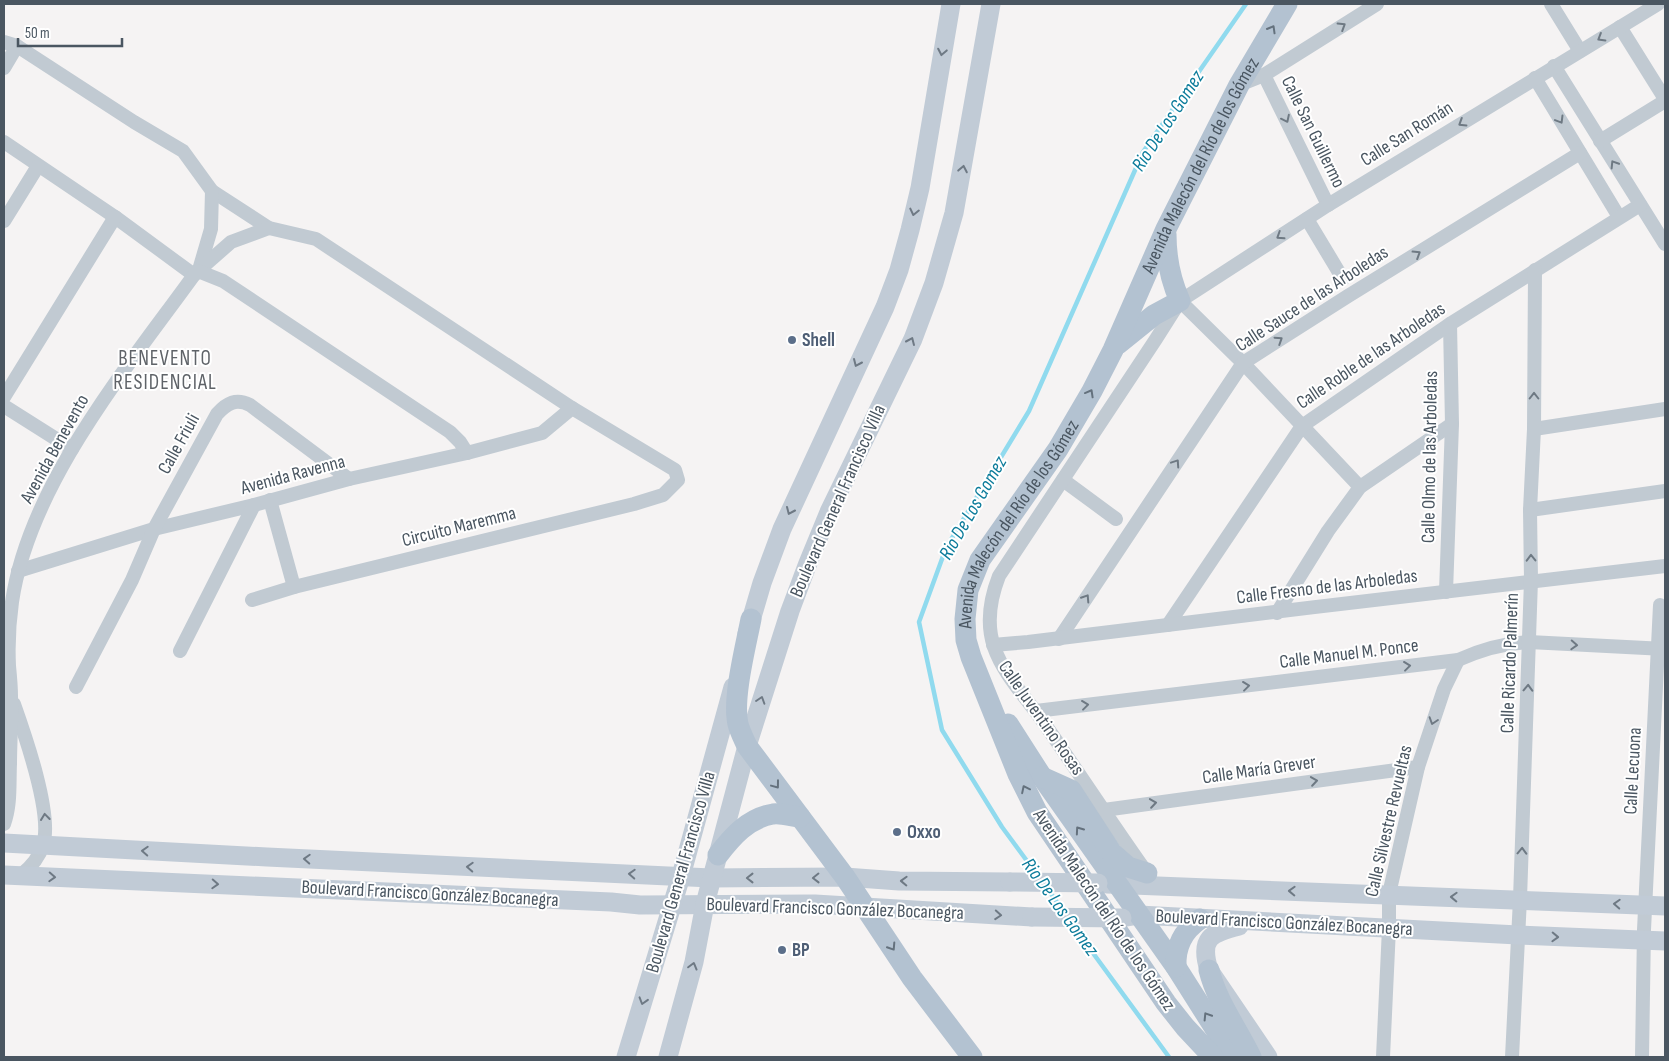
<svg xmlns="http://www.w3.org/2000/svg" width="1669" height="1061" viewBox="0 0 1669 1061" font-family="'Sofia Sans Condensed',sans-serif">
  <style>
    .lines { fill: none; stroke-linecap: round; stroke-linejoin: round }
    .stream { stroke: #90daee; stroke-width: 4.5 }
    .street { stroke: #c1cad2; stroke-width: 14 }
    .secondary { stroke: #c1cbd6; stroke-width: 19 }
    .primary { stroke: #b3c2d1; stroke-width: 21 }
    .secondary-bridge { stroke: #c1cbd6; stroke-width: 19 }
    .oneway { stroke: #6e7983 }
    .oneway2 { stroke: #64717d }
    .oneway3 { stroke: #6e7984 }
    .service-dot { fill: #5c6f8a; stroke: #fff; stroke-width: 2 }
    .labels { text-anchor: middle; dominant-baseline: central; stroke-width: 4; stroke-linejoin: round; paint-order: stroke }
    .street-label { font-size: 19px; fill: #4a5661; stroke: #fff }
    .service-label { font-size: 19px; font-weight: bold; fill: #4e5e75; stroke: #fff; text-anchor: start }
    .water-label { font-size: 20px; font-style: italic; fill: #0c7c9b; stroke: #fff }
    .quarter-label { font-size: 21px; letter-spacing: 1px; fill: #5f6368; stroke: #fff }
  </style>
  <rect width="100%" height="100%" fill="#f5f3f3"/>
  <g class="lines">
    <g class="stream">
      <path d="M1038,876L1002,827L942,730L919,622L946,548L1029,411L1143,152L1246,4"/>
      <path d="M1047,888L1064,912"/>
      <path d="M1071,923L1169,1057"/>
    </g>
    <g class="street">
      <path d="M1551,4L1580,51"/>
      <path d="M1620,27L1665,99"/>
      <path d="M4,42L17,46L134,122L183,151L212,191L269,228L316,239L572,408L675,470L678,480L663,495L634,504L294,587L252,600"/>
      <path d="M1554,66L1665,244"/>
      <path d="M4,68L17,46"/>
      <path d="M1264,75L1328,205"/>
      <path d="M1535,78L1619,217"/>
      <path d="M1239,85L1264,75L1377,4"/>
      <path d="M1600,141L1665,101"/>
      <path d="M4,142L115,217L194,275"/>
      <path d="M1307,219L1343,279"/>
      <path d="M4,221L38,166"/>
      <path d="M199,270L211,229L212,191"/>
      <path d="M198,271L231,242L269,228"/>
      <path d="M1180,301L1243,363L1360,487"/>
      <path d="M4,397L115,217"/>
      <path d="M4,406L72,449"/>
      <path d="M1534,429L1665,409"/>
      <path d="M1063,480L1116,519"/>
      <path d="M270,500L294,587"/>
      <path d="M1530,510L1665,491"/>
      <path d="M18,571L154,529L254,505L349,479L467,453L542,433L572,408"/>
      <path d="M1446,592L1452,424L1450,324"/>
      <path d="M1277,613L1328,531L1360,487L1452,424"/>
      <path d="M1168,625L1302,426L1450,324L1640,205"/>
      <path d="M1059,639L1243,363L1348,296L1580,153"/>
      <path d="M993,645L1028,642C1240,616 1453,590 1665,566"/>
      <path d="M180,651L254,505"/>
      <path d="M76,687L132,580L154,529L217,414C227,403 236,398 250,405L349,479"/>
      <path d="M14,704C25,735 53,815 43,845C39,858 31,867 21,875"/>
      <path d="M1036,711L1458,660C1482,649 1503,643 1529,642L1665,649"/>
      <path d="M1104,810L1418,767"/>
      <path d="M4,824C11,805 9,784 10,764C10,741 12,719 11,696C11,686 10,676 9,666C8,645 9,623 12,602C29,485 126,369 194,275L198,271L223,281L450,432L460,442L467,453"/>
      <path d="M1147,873C1112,824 1079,773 1044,723C1027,698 1004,676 994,647C986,623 990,599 999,576L1156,339L1180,301L1328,205L1658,4"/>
      <path d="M1383,1057L1389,928V894L1418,767L1444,689L1458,660"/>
      <path d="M1512,1057L1520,899L1531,580L1530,510L1534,429L1535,270"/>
      <path d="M1642,1057L1644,930L1660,605"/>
    </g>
    <g class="secondary">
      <path d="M747,634L762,583L782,529L885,307L899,270L910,230L920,188L951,4"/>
      <path d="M4,843L267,857L711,878L845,877L899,881L1010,882"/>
      <path d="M4,875L611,902L640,905L815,904L1032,917"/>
      <path d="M1107,884L1665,906"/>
      <path d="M1127,917L1139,915L1518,935L1665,941"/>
      <path d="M1239,926C1211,933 1199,938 1209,970L1268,1057"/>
      <path d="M626,1057L681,876L733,687"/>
      <path d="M668,1057L694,962L705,904L747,746L790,611L808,563L829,512L913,339L934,283L954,213L991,4"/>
    </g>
    <g class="primary">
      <path d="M1118,344L1154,315L1180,301C1170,279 1166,258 1166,234"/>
      <path d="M751,619C746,645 732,699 738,724C740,732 744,739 747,746L845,877L912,978L972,1057"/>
      <path d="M1008,724L1042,777L1176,967L1233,1057"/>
      <path d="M1042,777L1071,790L1112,853L1128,867L1147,873"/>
      <path d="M718,855C732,837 748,818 773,814C781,813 791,816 800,817"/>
      <path d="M1176,967C1175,946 1183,931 1200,919"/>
      <path d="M1209,970C1217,1002 1237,1028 1251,1057"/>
      <path id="s1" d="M1213,1057L1185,1027L1166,1003L1037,812L1018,774L971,657L966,640L965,619L968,590L980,560L1058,449L1092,391L1113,350L1166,229L1239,85L1287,4"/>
    </g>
    <g class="secondary-bridge">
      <path d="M1010,882L1098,883"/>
      <path d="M1032,917L1122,918"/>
    </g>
  </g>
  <defs><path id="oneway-chevron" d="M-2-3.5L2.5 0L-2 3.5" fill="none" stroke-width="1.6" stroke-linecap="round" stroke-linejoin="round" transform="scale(1.25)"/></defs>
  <g class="oneway">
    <use href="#oneway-chevron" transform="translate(1342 26) rotate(-32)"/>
    <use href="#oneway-chevron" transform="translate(1601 38) rotate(149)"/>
    <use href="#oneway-chevron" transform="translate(1286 119) rotate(64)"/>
    <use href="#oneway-chevron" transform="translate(1560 120) rotate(59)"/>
    <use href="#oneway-chevron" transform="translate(1462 123) rotate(148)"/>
    <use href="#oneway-chevron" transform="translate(1614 164) rotate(-122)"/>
    <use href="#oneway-chevron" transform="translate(1280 236) rotate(147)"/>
    <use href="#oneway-chevron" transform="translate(1417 254) rotate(-32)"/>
    <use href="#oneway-chevron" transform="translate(1279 340) rotate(-33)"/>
    <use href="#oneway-chevron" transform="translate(1534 396) rotate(-90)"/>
    <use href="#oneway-chevron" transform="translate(1176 463) rotate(-56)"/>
    <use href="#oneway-chevron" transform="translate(1531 558) rotate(-91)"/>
    <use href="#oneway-chevron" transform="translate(1086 598) rotate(-57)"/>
    <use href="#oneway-chevron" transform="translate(1574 645) rotate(3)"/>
    <use href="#oneway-chevron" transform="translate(1407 666) rotate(-7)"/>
    <use href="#oneway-chevron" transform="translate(1246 686) rotate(-7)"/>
    <use href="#oneway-chevron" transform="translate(1528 688) rotate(-88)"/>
    <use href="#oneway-chevron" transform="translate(1085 705) rotate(-7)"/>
    <use href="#oneway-chevron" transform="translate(1433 721) rotate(108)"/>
    <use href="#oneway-chevron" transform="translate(1314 781) rotate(-8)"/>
    <use href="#oneway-chevron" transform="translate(1153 803) rotate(-8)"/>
    <use href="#oneway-chevron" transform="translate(45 817) rotate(-97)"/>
    <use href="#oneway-chevron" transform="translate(1522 851) rotate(-88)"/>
  </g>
  <g class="oneway2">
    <use href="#oneway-chevron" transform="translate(1272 29) rotate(-60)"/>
    <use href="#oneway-chevron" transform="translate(1090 393) rotate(-61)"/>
    <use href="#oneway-chevron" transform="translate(776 785) rotate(53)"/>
    <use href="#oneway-chevron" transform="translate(1025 789) rotate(-116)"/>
    <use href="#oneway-chevron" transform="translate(1079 830) rotate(-125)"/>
    <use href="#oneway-chevron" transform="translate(892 947) rotate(57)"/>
    <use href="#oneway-chevron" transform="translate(1207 1016) rotate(-122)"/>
  </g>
  <g class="oneway3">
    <use href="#oneway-chevron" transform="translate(942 52) rotate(101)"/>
    <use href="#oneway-chevron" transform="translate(963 169) rotate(-79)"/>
    <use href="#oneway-chevron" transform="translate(914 212) rotate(103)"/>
    <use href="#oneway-chevron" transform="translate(911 341) rotate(-66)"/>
    <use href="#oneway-chevron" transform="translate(857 363) rotate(114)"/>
    <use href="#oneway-chevron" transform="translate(790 511) rotate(114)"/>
    <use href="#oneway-chevron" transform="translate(761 700) rotate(-72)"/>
    <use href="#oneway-chevron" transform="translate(145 851) rotate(-177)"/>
    <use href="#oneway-chevron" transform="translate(307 859) rotate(-177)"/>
    <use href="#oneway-chevron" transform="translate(470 867) rotate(-177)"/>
    <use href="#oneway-chevron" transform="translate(632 874) rotate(-177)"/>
    <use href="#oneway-chevron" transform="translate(52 877) rotate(3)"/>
    <use href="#oneway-chevron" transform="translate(750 878) rotate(-180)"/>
    <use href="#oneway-chevron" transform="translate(816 878) rotate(179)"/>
    <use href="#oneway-chevron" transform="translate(904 881) rotate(-178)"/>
    <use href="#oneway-chevron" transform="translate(215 884) rotate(3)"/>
    <use href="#oneway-chevron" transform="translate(1292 891) rotate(-178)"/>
    <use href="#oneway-chevron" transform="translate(1454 897) rotate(-178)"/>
    <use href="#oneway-chevron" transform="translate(1617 904) rotate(-177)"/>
    <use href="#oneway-chevron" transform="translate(998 915) rotate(4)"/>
    <use href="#oneway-chevron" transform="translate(1555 937) rotate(2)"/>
    <use href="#oneway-chevron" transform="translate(693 966) rotate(-75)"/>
    <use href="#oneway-chevron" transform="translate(643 1001) rotate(107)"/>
  </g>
  <g class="service-dot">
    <circle cx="792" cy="340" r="5"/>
    <circle cx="897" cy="832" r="5"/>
    <circle cx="782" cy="950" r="5"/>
  </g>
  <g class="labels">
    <g class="street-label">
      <text transform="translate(1313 132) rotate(64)">Calle San Guillermo</text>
      <text transform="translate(1407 134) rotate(-32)">Calle San Román</text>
      <text stroke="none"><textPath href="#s1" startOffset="1024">Avenida Malecón del Río de los Gómez</textPath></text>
      <text transform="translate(1312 299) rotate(-33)">Calle Sauce de las Arboledas</text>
      <text transform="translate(1371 356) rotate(-34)">Calle Roble de las Arboledas</text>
      <text transform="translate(179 444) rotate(-61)">Calle Friuli</text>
      <text transform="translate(55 449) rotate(-61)">Avenida Benevento</text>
      <text transform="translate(1430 457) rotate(-89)">Calle Olmo de las Arboledas</text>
      <text transform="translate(293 475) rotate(-15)">Avenida Ravenna</text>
      <text transform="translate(838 501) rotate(-66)">Boulevard General Francisco Villa</text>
      <text stroke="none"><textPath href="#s1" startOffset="619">Avenida Malecón del Río de los Gómez</textPath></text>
      <text transform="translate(459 527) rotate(-14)">Circuito Maremma</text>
      <text transform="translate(1327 587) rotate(-7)">Calle Fresno de las Arboledas</text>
      <text transform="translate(1349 654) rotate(-7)">Calle Manuel M. Ponce</text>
      <text transform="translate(1510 663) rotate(-88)">Calle Ricardo Palmerín</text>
      <text transform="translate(1041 718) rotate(55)">Calle Juventino Rosas</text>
      <text transform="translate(1259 770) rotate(-8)">Calle María Grever</text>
      <text transform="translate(1633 771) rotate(-87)">Calle Lecuona</text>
      <text transform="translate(1389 821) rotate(-77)">Calle Silvestre Revueltas</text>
      <text transform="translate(681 872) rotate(-74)">Boulevard General Francisco Villa</text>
      <text transform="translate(430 894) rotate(3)">Boulevard Francisco González Bocanegra</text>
      <text transform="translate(835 909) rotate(2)">Boulevard Francisco González Bocanegra</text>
      <text transform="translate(1104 910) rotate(56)">Avenida Malecón del Río de los Gómez</text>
      <text transform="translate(1284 923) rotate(3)">Boulevard Francisco González Bocanegra</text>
    </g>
    <g class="service-label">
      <text x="802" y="340">Shell</text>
      <text x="907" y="832">Oxxo</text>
      <text x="792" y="950">BP</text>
    </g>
    <g class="water-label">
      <text transform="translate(1168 121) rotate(-57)">Rio De Los Gomez</text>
      <text transform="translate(973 508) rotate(-60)">Rio De Los Gomez</text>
      <text transform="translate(1060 907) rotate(54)">Rio De Los Gomez</text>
    </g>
    <g class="quarter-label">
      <text x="165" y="358">BENEVENTO<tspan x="165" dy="24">RESIDENCIAL</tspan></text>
    </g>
  </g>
  <rect width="1669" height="1061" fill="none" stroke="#4a5661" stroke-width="10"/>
  <path d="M18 38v8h104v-8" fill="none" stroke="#4a5661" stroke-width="2.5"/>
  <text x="25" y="38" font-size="15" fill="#4a5661" stroke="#ffffff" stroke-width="4" paint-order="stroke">50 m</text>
</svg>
